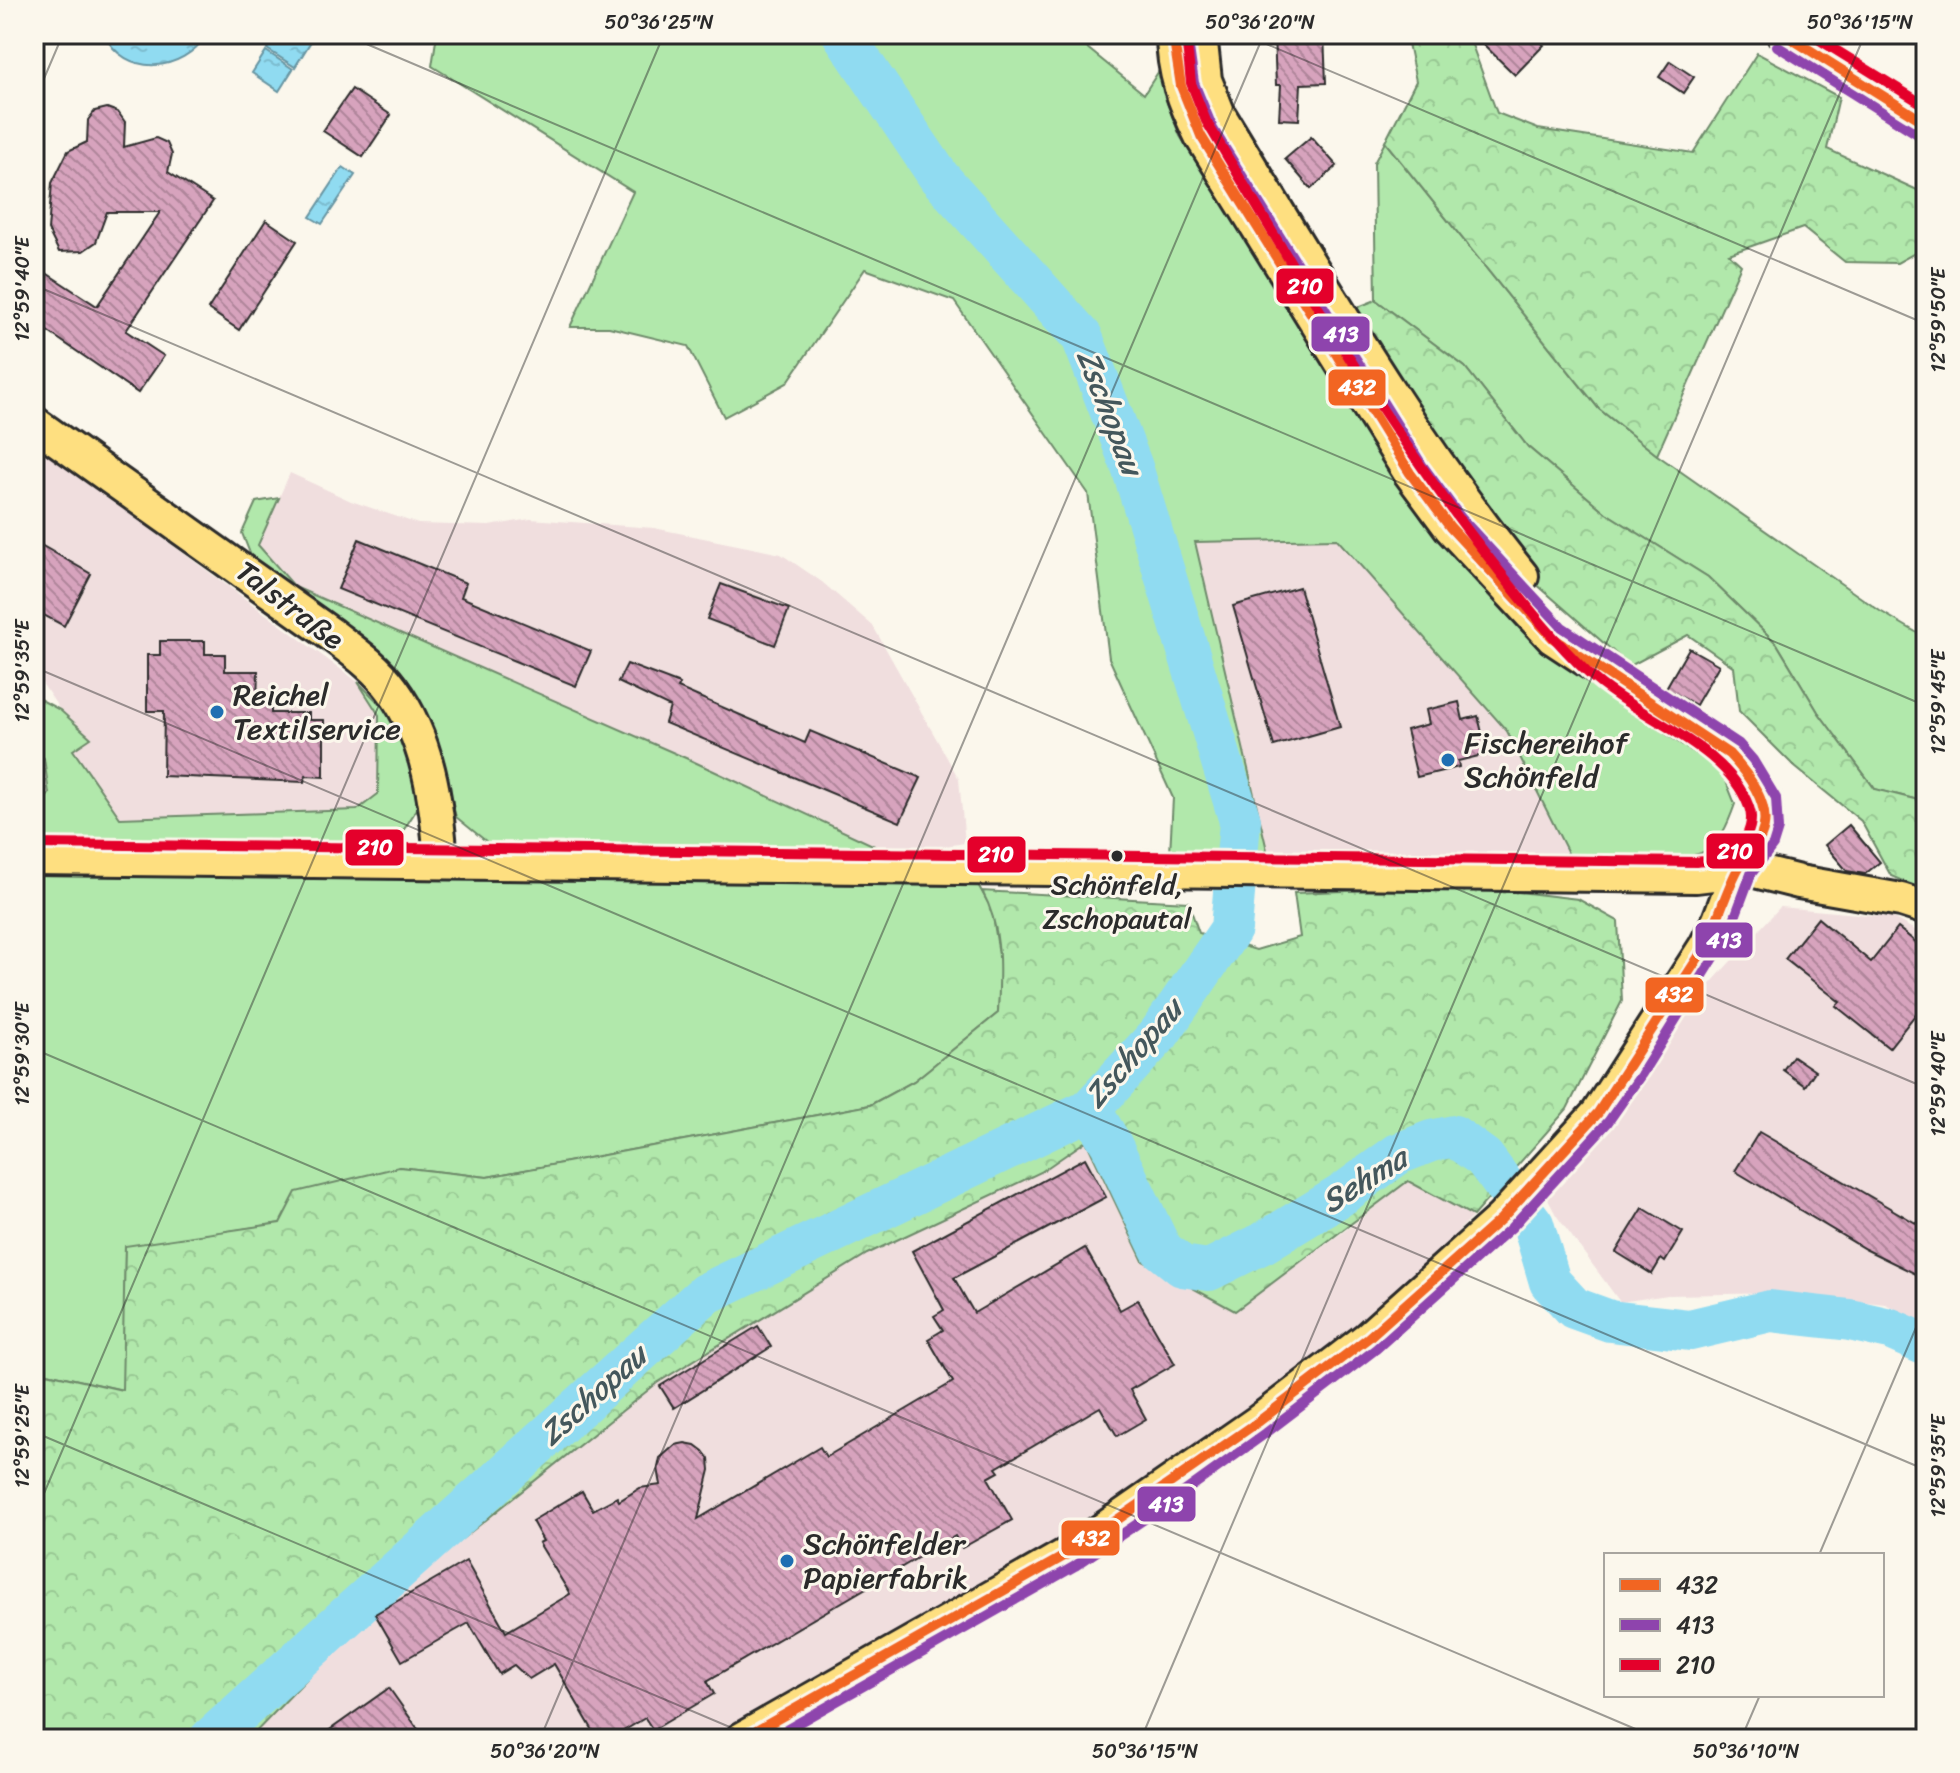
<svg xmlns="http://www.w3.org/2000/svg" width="1960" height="1773" viewBox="0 0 1960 1773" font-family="Sriracha,sans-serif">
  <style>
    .built { fill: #f0dede }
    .grass { fill: #b1e8ab; stroke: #6e8a6b; stroke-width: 2 }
    .forest { fill: url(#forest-crowns); stroke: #6e8a6b; stroke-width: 2 }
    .water { fill: url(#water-ripples); stroke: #6895a2; stroke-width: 2 }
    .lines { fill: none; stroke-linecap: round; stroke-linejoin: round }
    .river { stroke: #90dbf1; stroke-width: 42 }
    .building { fill: url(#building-back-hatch); stroke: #2b2b2b; stroke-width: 2 }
    .major-casing { stroke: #2b2b2b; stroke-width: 38 }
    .major { stroke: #fedf80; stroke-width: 32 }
    .bus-1-casing { stroke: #fbf7ec; stroke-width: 16 }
    .bus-2-casing { stroke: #fbf7ec; stroke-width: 16 }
    .bus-3-casing { stroke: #fbf7ec; stroke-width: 16 }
    .bus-1 { stroke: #f26522; stroke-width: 10 }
    .bus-2 { stroke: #8e44ad; stroke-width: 10 }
    .bus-3 { stroke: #e4002b; stroke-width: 10 }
    .ticks { fill: none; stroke: #2b2b2b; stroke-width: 2; stroke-opacity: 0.45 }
    .poi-dot { fill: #1f6fb2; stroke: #fbf7ec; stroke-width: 3 }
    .bus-dot { fill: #2b2b2b; stroke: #fbf7ec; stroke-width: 3 }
    .labels { text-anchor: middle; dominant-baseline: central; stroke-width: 6; stroke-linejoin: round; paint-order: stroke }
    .bus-label { font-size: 28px; fill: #2b2b2b; stroke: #fbf7ec }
    .street-label { font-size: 30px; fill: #2b2b2b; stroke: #fbf7ec }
    .poi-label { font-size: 30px; fill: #2b2b2b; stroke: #fbf7ec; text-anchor: start }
    .water-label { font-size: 32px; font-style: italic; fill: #44575c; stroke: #fbf7ec }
    .line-badge { stroke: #fbf7ec; stroke-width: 3 }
    .badge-label { font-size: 22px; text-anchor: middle; font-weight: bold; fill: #fff }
    .neatline { fill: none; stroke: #2b2b2b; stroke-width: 3 }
    .ticks-label { font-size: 20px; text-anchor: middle; fill: #2b2b2b }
  </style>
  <defs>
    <pattern id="forest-crowns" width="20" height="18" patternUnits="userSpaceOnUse" patternTransform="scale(2)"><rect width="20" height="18" fill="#b1e8ab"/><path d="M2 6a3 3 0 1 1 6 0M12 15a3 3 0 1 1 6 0" fill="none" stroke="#98c793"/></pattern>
    <pattern id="water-ripples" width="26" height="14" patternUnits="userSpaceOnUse" patternTransform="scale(2)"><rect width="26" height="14" fill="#90dbf1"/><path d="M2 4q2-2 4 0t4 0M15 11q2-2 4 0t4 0" fill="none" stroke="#7cbccf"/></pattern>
    <pattern id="building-back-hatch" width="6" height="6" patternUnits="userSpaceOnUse" patternTransform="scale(2)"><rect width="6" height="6" fill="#d7a3bd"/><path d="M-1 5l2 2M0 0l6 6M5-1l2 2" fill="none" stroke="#af859a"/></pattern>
  </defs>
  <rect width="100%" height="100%" fill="#fbf7ec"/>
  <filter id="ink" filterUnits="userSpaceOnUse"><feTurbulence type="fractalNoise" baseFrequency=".0125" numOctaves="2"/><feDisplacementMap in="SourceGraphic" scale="16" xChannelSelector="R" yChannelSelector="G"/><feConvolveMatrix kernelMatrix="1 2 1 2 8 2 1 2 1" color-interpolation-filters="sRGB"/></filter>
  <g filter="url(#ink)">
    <g class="built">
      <path d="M34,443L358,682L379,715L378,794L357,810L120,818L73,750L90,737L60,710L34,671Z"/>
      <path d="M290,473L351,501L418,524L489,526L530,519L654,528L781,554L822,582L873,626L959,779L965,843L892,854L688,759L295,587L258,545Z"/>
      <path d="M1337,539L1507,731L1571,859L1267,850L1194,542Z"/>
      <path d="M1780,907L1891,917L1926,936V1324L1885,1304L1784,1293L1668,1295L1620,1302L1556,1215L1543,1190L1663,1036Z"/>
      <path d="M1086,1140L1143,1261L1235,1311L1350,1227L1408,1181L1473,1216L1359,1332L1067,1542L725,1739H249L372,1611L657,1383L863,1257L1041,1172Z"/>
    </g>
    <g class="grass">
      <path d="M437,34H1070L1144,94L1160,69L1163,92L1180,136L1423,521L1575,672L1708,758L1725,779L1735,804C1729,821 1720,846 1701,853C1674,863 1602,859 1571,859L1507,731L1337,539L1195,542L1267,850L1170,853L1173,798L1109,658L1088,493L954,301L865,269L787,383L724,417L688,346L609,327H570L633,192L432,66Z"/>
      <path d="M1385,142L1599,409L1657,455L1880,611L1926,638V802L1875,789L1818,712L1777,644L1708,577L1606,513L1528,447L1465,367L1376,300L1374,163Z"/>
      <path d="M279,498L258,545L295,587L688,759L892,854L487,842L456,817L437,749L255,566L242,533L256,502Z"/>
      <path d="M358,682L388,712L411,749L417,809L401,834L377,845L34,843V814L49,794L44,758L34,751V696L60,710L91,738L73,750L120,818L357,810L378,794L379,715Z"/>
      <path d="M34,872L976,881L992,910L1001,967L998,1013L914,1081L870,1105L487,1177L399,1167L281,1223L125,1247L123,1390L34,1370Z"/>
    </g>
    <g class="forest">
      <path d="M1406,34H1468L1497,113L1538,129L1693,153L1757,53L1839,97L1827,149L1926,194V247L1897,263L1845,262L1803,228L1729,254L1741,265L1657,455L1599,409L1385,142L1416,81Z"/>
      <path d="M1376,300L1465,367L1528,447L1606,513L1708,577L1777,644L1818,712L1875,789L1926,802V891L1891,876L1861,821L1795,767L1739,711L1734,667L1688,635L1630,666L1534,582L1353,309Z"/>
      <path d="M1469,886L1578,899L1618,921L1622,1001L1567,1109L1473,1216L1408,1181L1235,1311L1143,1261L1086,1141L1041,1172L867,1254L657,1383L372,1611L249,1739H34V1370L122,1390L125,1246L280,1223L296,1192L399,1167L487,1177L870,1105L914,1081L998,1013C1000,972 1003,928 982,891L1188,902L1199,933L1256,950L1300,937L1294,893Z"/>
    </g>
    <g class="water">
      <path d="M104,34H207C183,73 125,78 104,34Z"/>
      <path d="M277,34H306L313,38L295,67L267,49Z"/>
      <path d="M266,51L293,69L279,91L252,73Z"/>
      <path d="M343,167L355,175L322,224L310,217Z"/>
    </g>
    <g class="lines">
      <g class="river">
        <path d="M1090,1109L1111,1144L1161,1249L1182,1266L1209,1270L1263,1243L1340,1196L1398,1154L1431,1141L1454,1136L1484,1158L1533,1224L1550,1282L1574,1308L1610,1321L1690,1330L1770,1311L1850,1320L1890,1329L1926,1345"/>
        <path d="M210,1739L705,1294L1090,1109L1159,1034L1231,929L1240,821L1132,467L1082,337L939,177L843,34"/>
      </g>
    </g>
    <g class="building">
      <path d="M1274,34H1324L1326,83L1301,84L1299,120L1279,119L1281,85H1276Z"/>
      <path d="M1495,34H1533L1544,45L1515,75L1484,45Z"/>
      <path d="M1670,61L1694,77L1683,93L1659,77Z"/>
      <path d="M352,89L391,115L363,157L323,131Z"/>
      <path d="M107,108L118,112L125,122L124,147L156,138L167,143L172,154L168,172L213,201L126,331L164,356L138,393L34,322V265L97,306L160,212H107L96,242L83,251L59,252L48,230L52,183L68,151L87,142L88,120L95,111Z"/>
      <path d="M1311,137L1337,166L1311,189L1285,159Z"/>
      <path d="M266,220L297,241L239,330L208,309Z"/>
      <path d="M359,539L466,583L461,597L591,651L576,686L338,589Z"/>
      <path d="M34,541L91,574L64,626L34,610Z"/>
      <path d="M721,584L789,609L775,645L707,619Z"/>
      <path d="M1299,587L1340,727L1274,746L1233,606Z"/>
      <path d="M160,641H205V654H225V671H258L257,702H271V713H309V720H324V777L306,776L304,782L163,776L164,711H147V655H160Z"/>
      <path d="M1689,648L1719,665L1696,705L1666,688Z"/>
      <path d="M627,664L680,684L678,688L805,743L810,731L921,778L900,822L665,723L670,707L618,682Z"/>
      <path d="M1459,702L1463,720L1478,716L1487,754L1458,761L1459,767L1417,777L1406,730L1429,724L1426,710Z"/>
      <path d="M1849,825L1880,862L1865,874L1847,871L1825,845Z"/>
      <path d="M1818,918L1871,962L1898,928L1926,950V1001L1889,1048L1836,1006L1840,1002L1785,959Z"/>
      <path d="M1793,1056L1815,1071L1805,1086L1783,1070Z"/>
      <path d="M1759,1132L1926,1229V1279L1865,1249L1735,1171Z"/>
      <path d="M1085,1158L1106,1197L954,1278L974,1313L1085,1248L1120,1310L1138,1300L1175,1364L1130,1390L1146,1419L1117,1436L1100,1407L996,1468L999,1472L988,1478L1012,1520L962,1548L955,1536L707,1681L714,1694L653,1730L645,1718L610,1739H598L554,1664L529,1679L514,1665L499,1674L469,1623L402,1661L375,1614L466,1561L506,1632L570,1594L539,1543L543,1541L532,1521L582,1491L593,1510L617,1497L619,1501L640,1488L661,1485L658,1468L660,1458L675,1445L685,1443L695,1445L703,1451L709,1459L710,1470L698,1519L820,1447L826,1457L953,1382L928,1339L943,1330L934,1316L944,1310L912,1251Z"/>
      <path d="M1643,1208L1683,1232L1665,1262L1661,1259L1652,1274L1616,1252Z"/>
      <path d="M758,1326L771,1347L674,1408L660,1386Z"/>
      <path d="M389,1688L425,1739H317Z"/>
    </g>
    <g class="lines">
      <g class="major-casing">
        <g id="major">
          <path d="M1200,34L1205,80L1219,115C1315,272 1406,433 1522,576"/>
          <path d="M1784,34L1926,123"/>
          <path d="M34,423L332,635C353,651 376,667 392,689C428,738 437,802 441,862"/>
          <path d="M34,858L1696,876L1729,872L1739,867L1753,851L1764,828L1765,815L1763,803L1754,786L1729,754L1553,638L1450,527L1410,473L1201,136C1184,102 1173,72 1173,34"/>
          <path d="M1739,867L1799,882L1901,900L1926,908"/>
          <path d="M742,1739L1068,1554L1258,1422L1368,1338L1501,1219L1598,1113L1705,947L1719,920L1739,867"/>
        </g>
      </g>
      <use href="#major" class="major"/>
      <g class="bus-1-casing">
        <g id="bus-1">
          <path d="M1784,34L1926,123"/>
          <path d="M742,1739L1068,1554L1258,1422L1368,1338L1501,1219L1598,1113L1705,947C1718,921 1726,890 1739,867C1745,856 1756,848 1761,836C1774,807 1748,774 1729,754L1553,638L1450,527L1410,473L1201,136L1181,86L1173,34"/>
        </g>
      </g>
      <g class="bus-2-casing">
        <g id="bus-2">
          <path d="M1777,46L1919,135"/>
          <path d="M770,1739L1075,1566L1177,1497L1266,1433L1376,1349L1511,1228L1608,1122L1641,1075L1717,953L1732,925L1751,874L1773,845L1778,829L1776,798L1753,760L1739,744L1562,627L1461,518L1422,465L1213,129L1194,83L1187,34"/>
        </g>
      </g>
      <g class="bus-3-casing">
        <g id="bus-3">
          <path d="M1810,34L1926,106"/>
          <path d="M34,844L1696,862C1705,861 1716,861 1725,858C1743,850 1756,825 1749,807C1726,743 1635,718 1588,673C1553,640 1523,601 1493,563C1384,426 1296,271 1206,121L1191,83L1186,36"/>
        </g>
      </g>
      <use href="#bus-1" class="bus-1"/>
      <use href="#bus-2" class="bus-2"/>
      <use href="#bus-3" class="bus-3"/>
    </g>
  </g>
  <path class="ticks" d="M343,34L1926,706M1243,34L1926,324M34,102L63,34M34,285L1926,1088M34,667L1926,1470M34,1049L1659,1739M34,1432L758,1739M34,1517L664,34M1819,1555L1926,1304M540,1739L1264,34M1141,1739L1865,34M1741,1739L1760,1695"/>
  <g class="poi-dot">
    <circle cx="217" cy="712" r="8"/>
    <circle cx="1448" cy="760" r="8"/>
    <circle cx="787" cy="1561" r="8"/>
  </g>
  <circle class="bus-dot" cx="1117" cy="856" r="7"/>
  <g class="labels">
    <g class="bus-label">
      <text x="1117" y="884">Schönfeld,<tspan x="1117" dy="34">Zschopautal</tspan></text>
    </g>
    <g class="street-label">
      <text transform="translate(290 605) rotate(37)">Talstraße</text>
    </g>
    <g class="poi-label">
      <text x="233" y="695">Reichel<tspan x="233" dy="34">Textilservice</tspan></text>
      <text x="1464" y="743">Fischereihof<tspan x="1464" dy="34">Schönfeld</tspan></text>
      <text x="803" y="1544">Schönfelder<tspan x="803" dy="34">Papierfabrik</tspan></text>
    </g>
    <g class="water-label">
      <text transform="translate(1110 412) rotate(69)">Zschopau</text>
      <text transform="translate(1133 1053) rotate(-49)">Zschopau</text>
      <text transform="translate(1364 1180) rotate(-32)">Sehma</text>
      <text transform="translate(593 1395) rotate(-42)">Zschopau</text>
    </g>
  </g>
  <g class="line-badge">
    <rect x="1275" y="267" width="60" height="38" rx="8" fill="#e4002b"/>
    <rect x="1310" y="315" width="61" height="38" rx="8" fill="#8e44ad"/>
    <rect x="1327" y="368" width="60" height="39" rx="8" fill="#f26522"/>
    <rect x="344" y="828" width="61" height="39" rx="8" fill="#e4002b"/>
    <rect x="1705" y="832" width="61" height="38" rx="8" fill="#e4002b"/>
    <rect x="966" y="835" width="61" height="39" rx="8" fill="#e4002b"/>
    <rect x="1694" y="921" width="60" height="38" rx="8" fill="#8e44ad"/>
    <rect x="1644" y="976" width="61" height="38" rx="8" fill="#f26522"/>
    <rect x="1136" y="1485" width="61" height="38" rx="8" fill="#8e44ad"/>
    <rect x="1060" y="1519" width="61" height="38" rx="8" fill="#f26522"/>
  </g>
  <g class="badge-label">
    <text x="1305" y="294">210</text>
    <text x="1341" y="342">413</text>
    <text x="1357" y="395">432</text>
    <text x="375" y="855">210</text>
    <text x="1735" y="859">210</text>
    <text x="996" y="862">210</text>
    <text x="1724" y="948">413</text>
    <text x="1674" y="1002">432</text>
    <text x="1166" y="1512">413</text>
    <text x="1091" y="1546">432</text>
  </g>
  <rect width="1960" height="1773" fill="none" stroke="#fbf7ec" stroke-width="88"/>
  <rect x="1604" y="1553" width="280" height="144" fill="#fbf7ec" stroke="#a8a59f" stroke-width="2"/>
  <rect x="1620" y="1579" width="40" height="12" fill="#f26522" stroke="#a8a59f" stroke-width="2"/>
  <text x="1676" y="1593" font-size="24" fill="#2b2b2b">432</text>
  <rect x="1620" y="1619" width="40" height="12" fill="#8e44ad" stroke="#a8a59f" stroke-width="2"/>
  <text x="1676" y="1633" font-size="24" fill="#2b2b2b">413</text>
  <rect x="1620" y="1659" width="40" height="12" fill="#e4002b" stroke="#a8a59f" stroke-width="2"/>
  <text x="1676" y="1673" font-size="24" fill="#2b2b2b">210</text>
  <rect x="44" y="44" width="1872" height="1685" class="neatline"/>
  <g class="ticks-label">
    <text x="659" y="29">50°36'25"N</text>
    <text x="1260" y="29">50°36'20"N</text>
    <text x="1860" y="29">50°36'15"N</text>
    <text transform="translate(22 289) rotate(-90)" y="7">12°59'40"E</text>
    <text transform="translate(1938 320) rotate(-90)" y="7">12°59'50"E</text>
    <text transform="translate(22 671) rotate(-90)" y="7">12°59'35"E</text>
    <text transform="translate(1938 702) rotate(-90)" y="7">12°59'45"E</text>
    <text transform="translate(22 1054) rotate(-90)" y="7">12°59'30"E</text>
    <text transform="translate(1938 1084) rotate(-90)" y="7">12°59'40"E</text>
    <text transform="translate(22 1436) rotate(-90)" y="7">12°59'25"E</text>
    <text transform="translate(1938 1466) rotate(-90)" y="7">12°59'35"E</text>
    <text x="545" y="1758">50°36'20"N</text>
    <text x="1145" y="1758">50°36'15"N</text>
    <text x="1746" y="1758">50°36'10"N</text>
  </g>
</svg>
